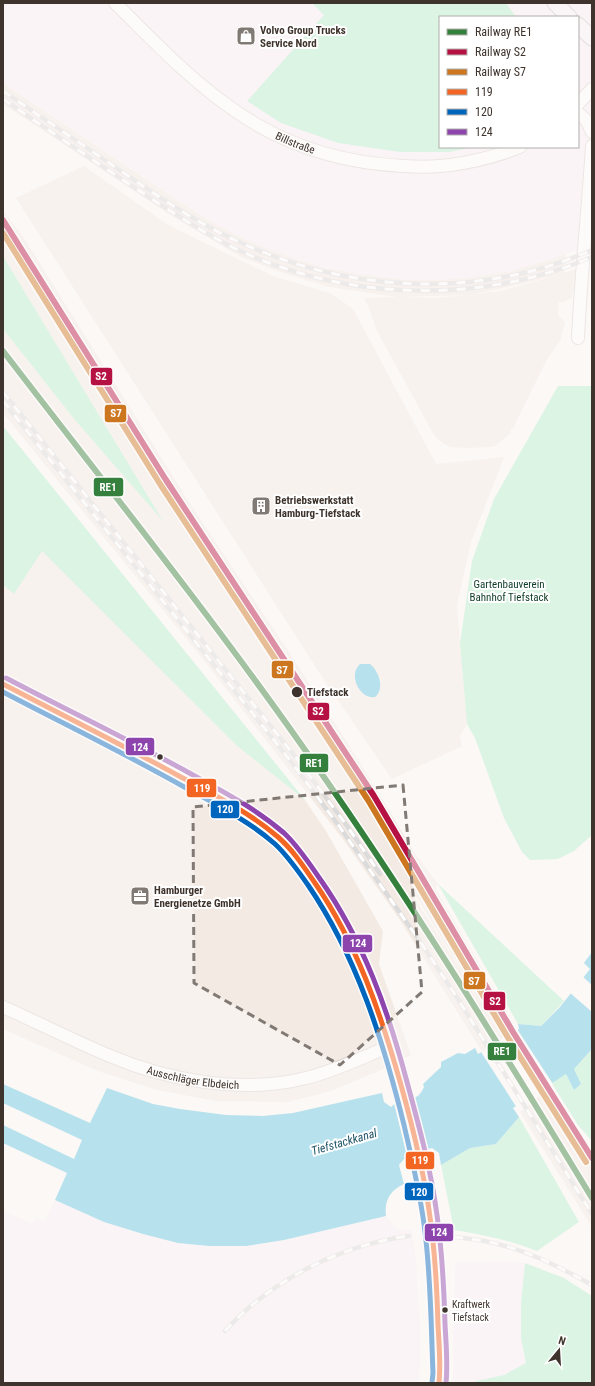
<svg xmlns="http://www.w3.org/2000/svg" width="595" height="1386" viewBox="0 0 595 1386" font-family="'Roboto Condensed',sans-serif">
  <style>
    .built { fill: #f4eae4; fill-rule: evenodd }
    .industrial { fill: #faeff7; fill-rule: evenodd }
    .green { fill: #b6efcf }
    .water { fill: #65c7e2 }
    .pier { fill: #fbf8f5 }
    .lines { fill: none; stroke-linecap: round; stroke-linejoin: round }
    .minor-casing { stroke: #dad2ce; stroke-width: 14 }
    .major-casing { stroke: #cdc0c5; stroke-width: 17 }
    .minor { stroke: #fefefe; stroke-width: 12 }
    .major { stroke: #f8f2f5; stroke-width: 15 }
    .rail-casing { stroke: #dcdbdb; stroke-width: 4.5 }
    .rail { stroke: #fff; stroke-width: 3; stroke-dasharray: 9; stroke-linecap: butt }
    .bus-1-casing { stroke: #fff; stroke-width: 8 }
    .bus-2-casing { stroke: #fff; stroke-width: 8 }
    .bus-3-casing { stroke: #fff; stroke-width: 8 }
    .bus-1 { stroke: #f26522; stroke-width: 5 }
    .bus-2 { stroke: #0065bd; stroke-width: 5 }
    .bus-3 { stroke: #8e44ad; stroke-width: 5 }
    .rail-1-casing { stroke: #fff; stroke-width: 9 }
    .rail-2-casing { stroke: #fff; stroke-width: 9 }
    .rail-3-casing { stroke: #fff; stroke-width: 9 }
    .rail-1 { stroke: #36803d; stroke-width: 6 }
    .rail-2 { stroke: #b51143; stroke-width: 6 }
    .rail-3 { stroke: #cc7720; stroke-width: 6 }
    .marked { fill: none; stroke: #817973; stroke-width: 3; stroke-dasharray: 8 5; stroke-linejoin: round }
    .stop-dot { fill: #3f342d; stroke: #fff; stroke-width: 1.5 }
    .labels { text-anchor: middle; dominant-baseline: central; stroke-width: 4; stroke-linejoin: round; paint-order: stroke }
    .bus-label { font-size: 10px; fill: #3f342d; stroke: #fff; text-anchor: start }
    .poi-label { font-size: 11px; font-weight: bold; fill: #3f342d; stroke: #fff; text-anchor: start }
    .street-label { font-size: 11px; fill: #3f342d; stroke: #fff }
    .park-label { font-size: 11px; fill: #0e3c27; stroke: #fff }
    .stop-label { font-size: 11px; font-weight: bold; fill: #3f342d; stroke: #fff; text-anchor: start }
    .water-label { font-size: 12px; font-style: italic; fill: #215567; stroke: #fff }
    .line-badge { stroke: #fff; stroke-width: 1.5 }
    .badge-label { font-size: 11px; text-anchor: middle; font-weight: bold; fill: #fff }
  </style>
  <rect width="100%" height="100%" fill="#fbf8f5"/>
  <g class="built">
    <path d="M3,83L166,193L202,216L244,239L296,259L325,268L358,274L408,280H436L467,278L510,271L566,254L564,273L576,269L572,298L564,302H559L558,315L565,322L560,341L546,361L513,428H512L510,431L511,433L495,446L489,447L468,448L450,447L440,441L434,435L377,331L368,305L365,301L364,298L397,297L329,287L277,271L241,257L175,218L3,104ZM559,275L501,291L469,295L433,298L402,297L469,295L486,292Z"/>
    <path d="M84,166L168,225L273,276L332,294L353,309L436,464L504,457L471,542L457,605L467,724L460,736L462,746L392,779L324,680L16,198Z"/>
    <path d="M3,211L22,235L192,507L293,658L352,750L416,855L438,884L435,888L514,1024L502,1036L506,1043L485,1056L400,920L342,838L206,663L3,413V329L75,420L161,518L3,256ZM406,884L419,901L477,996Z"/>
    <path d="M42,550L236,745L305,800L326,831L383,931L379,964L411,1055L388,1067L331,1091L288,1102L216,1101L157,1090L98,1071L3,1029V585L14,594Z"/>
    <path d="M551,1087L592,1150V1227L520,1112Z"/>
  </g>
  <g class="industrial">
    <path d="M3,3H592V244L546,261L510,271L467,278L436,280H408L358,274L325,268L270,250L244,239L221,227L186,206L3,83ZM440,17H578V147H440Z"/>
    <path d="M55,1200L104,1222L143,1234L178,1243L209,1246H246L284,1240L386,1216L394,1226L398,1229L412,1230L416,1263L420,1324V1365L418,1383H3V1211L32,1224L36,1218L45,1221Z"/>
    <path d="M508,1261L525,1263L521,1303V1338L526,1363L504,1375L476,1381L475,1383H453L455,1262Z"/>
  </g>
  <g class="green">
    <path d="M312,3H506L516,17H440V147H475L449,152H400L338,143L281,123L247,101L324,15Z"/>
    <path d="M3,256L163,521L75,420L3,329Z"/>
    <path d="M558,386H592V835L574,851L558,859L530,860L522,852L504,818L475,738L467,724L460,643L472,561L494,499Z"/>
    <path d="M3,426L305,800L236,745L42,551L14,594L3,585Z"/>
    <path d="M438,884L564,1001L541,1026L518,1024Z"/>
    <path d="M592,1049V1141L578,1125L551,1082L566,1074L574,1090L581,1084L574,1069Z"/>
    <path d="M519,1117L579,1222L537,1251C509,1240 484,1235 454,1230L441,1165L470,1148L496,1144Z"/>
    <path d="M525,1263L564,1278L592,1296V1383H475L476,1381L504,1375L526,1363L521,1338V1303Z"/>
  </g>
  <g class="water">
    <path d="M360,664H370C379,671 385,689 375,697C361,700 347,676 360,664Z"/>
    <path d="M592,952V1049L574,1069L581,1084L574,1090L566,1074L513,1108L519,1117L496,1144L470,1148L441,1165L439,1153L432,1148L428,1149L429,1155L408,1160V1157L404,1159L399,1165L404,1184C390,1190 384,1201 386,1216L284,1240L246,1246H209L178,1243L143,1234L104,1222L55,1200L67,1173L3,1143V1125L74,1159L82,1140L3,1103V1084L90,1123L107,1088L153,1104L180,1109L226,1115L263,1116L293,1113L382,1093L384,1102L391,1107C397,1100 408,1102 416,1097C420,1095 422,1091 424,1087L423,1084L441,1067V1062L458,1053L465,1054L475,1048L478,1054L519,1029L518,1024L541,1026L560,1007L590,969L584,963Z"/>
  </g>
  <g class="pier">
    <path d="M582,976L592,985V1012L569,992Z"/>
    <path d="M517,1029L553,1084L517,1108L481,1052Z"/>
    <path d="M415,1098L429,1155L408,1160L394,1103Z"/>
  </g>
  <g class="lines">
    <g class="minor-casing">
      <g id="minor">
        <path id="s1" d="M115,3C151,38 186,76 227,105C279,144 340,163 404,166C419,167 435,167 450,165C474,162 497,156 520,147"/>
        <path d="M578,104L592,89"/>
        <path d="M578,113L587,121L592,132"/>
        <path d="M578,338C581,274 588,210 592,146"/>
        <path d="M3,684C64,716 125,746 185,779C217,797 251,814 279,838C291,849 301,863 310,876C360,942 385,1025 406,1104C416,1146 427,1188 432,1231C438,1278 438,1326 440,1373L439,1383"/>
        <path id="s2" d="M3,1007C39,1023 74,1041 110,1056C169,1081 243,1094 306,1078C335,1071 363,1057 390,1046"/>
      </g>
    </g>
    <g class="major-casing">
      <g id="major">
        <path d="M555,3L569,17"/>
        <path d="M578,25L592,38"/>
      </g>
    </g>
    <use href="#minor" class="minor"/>
    <use href="#major" class="major"/>
    <g class="rail-casing">
      <g id="rail">
        <path d="M3,91C41,117 80,143 118,169C156,195 195,222 237,241C349,293 478,300 592,250"/>
        <path d="M3,99C45,128 87,156 129,184C161,205 194,227 228,245C340,301 477,306 592,257"/>
        <path d="M3,392L294,755L345,823L380,874"/>
        <path d="M3,401L289,759L339,826L419,940L456,996L592,1214"/>
        <path d="M454,1237C464,1238 474,1239 484,1241C523,1248 558,1266 592,1285"/>
        <path d="M225,1331C271,1280 341,1245 409,1236"/>
      </g>
    </g>
    <use href="#rail" class="rail"/>
    <g class="bus-1-casing">
      <path id="bus-1" d="M3,684C62,715 121,744 179,776C213,794 249,812 278,837C293,850 304,867 315,883C357,944 381,1014 401,1085C413,1128 424,1172 430,1217C435,1252 437,1288 438,1325C439,1344 441,1364 439,1383"/>
    </g>
    <g class="bus-2-casing">
      <path id="bus-2" d="M3,692C64,724 126,754 186,788C217,805 249,821 275,844C288,856 298,871 308,885C357,957 383,1040 404,1125C412,1160 421,1196 425,1232C431,1279 431,1326 433,1373L432,1382"/>
    </g>
    <g class="bus-3-casing">
      <path id="bus-3" d="M6,678C65,709 125,738 184,770C218,789 254,807 284,833C298,846 309,863 320,879C363,940 388,1010 407,1082C419,1126 431,1170 437,1215C442,1251 444,1288 445,1324C446,1344 448,1364 446,1383"/>
    </g>
    <use href="#bus-1" class="bus-1"/>
    <use href="#bus-2" class="bus-2"/>
    <use href="#bus-3" class="bus-3"/>
    <g class="rail-1-casing">
      <path id="rail-1" d="M3,351C102,480 204,607 298,740C403,888 498,1043 592,1198"/>
    </g>
    <g class="rail-2-casing">
      <path id="rail-2" d="M3,220L166,480L374,796L513,1032L592,1158"/>
    </g>
    <g class="rail-3-casing">
      <path id="rail-3" d="M3,233L160,484L368,800L507,1036L586,1162"/>
    </g>
    <use href="#rail-1" class="rail-1"/>
    <use href="#rail-2" class="rail-2"/>
    <use href="#rail-3" class="rail-3"/>
  </g>
  <path d="M0 0H595V1386H0ZM403,785L422,992L340,1065L194,983L193,807Z" fill="#fbf8f5" fill-opacity=".55" fill-rule="evenodd"/>
  <path class="marked" d="M403,785L422,992L340,1065L194,983L193,807Z"/>
  <defs>
    <g id="shop-square" transform="scale(1)"><rect x="-9" y="-9" width="18" height="18" rx="4" fill="#817973" stroke="#fff"/><path d="M-5-2.5h2.3a2.7 3.5 0 0 1 5.4 0H5L5.5 6h-11ZM-1.5-2.5h3a1.5 2.3 0 0 0-3 0Z" fill="#fff"/></g>
    <g id="building-square" transform="scale(1)"><rect x="-9" y="-9" width="18" height="18" rx="4" fill="#817973" stroke="#fff"/><path d="M-4-6H4V6H1V3H-1V6H-4ZM-2.5-4.3h1.7v1.8h-1.7ZM.8-4.3h1.7v1.8H.8ZM-2.5-1h1.7V.8h-1.7ZM.8-1h1.7V.8H.8Z" fill="#fff"/></g>
    <g id="office-square" transform="scale(1)"><rect x="-9" y="-9" width="18" height="18" rx="4" fill="#817973" stroke="#fff"/><path d="M-6-3h4V-5.5h4V-3h4V5H-6ZM-1-4.5V-3h2v-1.5ZM-6 0V1H6V0Z" fill="#fff"/></g>
  </defs>
  <g fill-rule="evenodd">
    <use href="#shop-square" x="246" y="36"/>
    <use href="#building-square" x="261" y="506"/>
    <use href="#office-square" x="140" y="896"/>
  </g>
  <g class="stop-dot">
    <circle cx="297" cy="692" r="6"/>
    <circle cx="160" cy="757" r="3.5"/>
    <circle cx="445" cy="1310" r="3.5"/>
  </g>
  <g class="labels">
    <g class="bus-label">
      <text x="452" y="1304">Kraftwerk<tspan x="452" dy="13">Tiefstack</tspan></text>
    </g>
    <g class="poi-label">
      <text x="260" y="30">Volvo Group Trucks<tspan x="260" dy="13">Service Nord</tspan></text>
      <text x="275" y="500">Betriebswerkstatt<tspan x="275" dy="13">Hamburg-Tiefstack</tspan></text>
      <text x="154" y="890">Hamburger<tspan x="154" dy="13">Energienetze GmbH</tspan></text>
    </g>
    <g class="street-label">
      <text stroke="none"><textPath href="#s1" startOffset="230">Billstraße</textPath></text>
      <text stroke="none"><textPath href="#s2" startOffset="204">Ausschläger Elbdeich</textPath></text>
    </g>
    <g class="park-label">
      <text x="509" y="584">Gartenbauverein<tspan x="509" dy="13">Bahnhof Tiefstack</tspan></text>
    </g>
    <g class="stop-label">
      <text x="307" y="692">Tiefstack</text>
    </g>
    <g class="water-label">
      <text transform="translate(344 1142) rotate(-16)">Tiefstackkanal</text>
    </g>
  </g>
  <g class="line-badge">
    <rect x="90" y="367" width="23" height="19" rx="4" fill="#b51143"/>
    <rect x="104" y="404" width="23" height="19" rx="4" fill="#cc7720"/>
    <rect x="93" y="477" width="31" height="20" rx="4" fill="#36803d"/>
    <rect x="271" y="660" width="23" height="19" rx="4" fill="#cc7720"/>
    <rect x="307" y="702" width="23" height="19" rx="4" fill="#b51143"/>
    <rect x="125" y="737" width="30" height="19" rx="4" fill="#8e44ad"/>
    <rect x="299" y="753" width="30" height="20" rx="4" fill="#36803d"/>
    <rect x="186" y="778" width="31" height="20" rx="4" fill="#f26522"/>
    <rect x="210" y="800" width="30" height="19" rx="4" fill="#0065bd"/>
    <rect x="342" y="934" width="31" height="19" rx="4" fill="#8e44ad"/>
    <rect x="463" y="971" width="23" height="19" rx="4" fill="#cc7720"/>
    <rect x="483" y="991" width="23" height="20" rx="4" fill="#b51143"/>
    <rect x="487" y="1042" width="30" height="19" rx="4" fill="#36803d"/>
    <rect x="405" y="1151" width="30" height="19" rx="4" fill="#f26522"/>
    <rect x="404" y="1182" width="30" height="19" rx="4" fill="#0065bd"/>
    <rect x="424" y="1223" width="30" height="19" rx="4" fill="#8e44ad"/>
  </g>
  <g class="badge-label">
    <text x="101" y="380">S2</text>
    <text x="116" y="417">S7</text>
    <text x="108" y="491">RE1</text>
    <text x="282" y="674">S7</text>
    <text x="318" y="715">S2</text>
    <text x="140" y="751">124</text>
    <text x="314" y="767">RE1</text>
    <text x="202" y="792">119</text>
    <text x="225" y="813">120</text>
    <text x="358" y="947">124</text>
    <text x="474" y="985">S7</text>
    <text x="495" y="1005">S2</text>
    <text x="502" y="1055">RE1</text>
    <text x="420" y="1164">119</text>
    <text x="419" y="1196">120</text>
    <text x="439" y="1236">124</text>
  </g>
  <rect width="595" height="1386" fill="none" stroke="#3f342d" stroke-width="8"/>
  <rect x="439" y="16" width="140" height="132" fill="#ffffff" stroke="#b2aeab"/>
  <rect x="447" y="29" width="20" height="6" fill="#36803d" stroke="#b2aeab"/>
  <text x="475" y="36" font-size="12" fill="#3f342d">Railway RE1</text>
  <rect x="447" y="49" width="20" height="6" fill="#b51143" stroke="#b2aeab"/>
  <text x="475" y="56" font-size="12" fill="#3f342d">Railway S2</text>
  <rect x="447" y="69" width="20" height="6" fill="#cc7720" stroke="#b2aeab"/>
  <text x="475" y="76" font-size="12" fill="#3f342d">Railway S7</text>
  <rect x="447" y="89" width="20" height="6" fill="#f26522" stroke="#b2aeab"/>
  <text x="475" y="96" font-size="12" fill="#3f342d">119</text>
  <rect x="447" y="109" width="20" height="6" fill="#0065bd" stroke="#b2aeab"/>
  <text x="475" y="116" font-size="12" fill="#3f342d">120</text>
  <rect x="447" y="129" width="20" height="6" fill="#8e44ad" stroke="#b2aeab"/>
  <text x="475" y="136" font-size="12" fill="#3f342d">124</text>
  <g transform="translate(559 1350) rotate(18)" stroke="#ffffff" stroke-width="3" paint-order="stroke">
  <path d="M0-3L7 15L0 10L-7 15Z" fill="#3f342d"/>
  <text y="-6" font-size="11" font-weight="bold" text-anchor="middle" fill="#3f342d">N</text>
  </g>
</svg>
